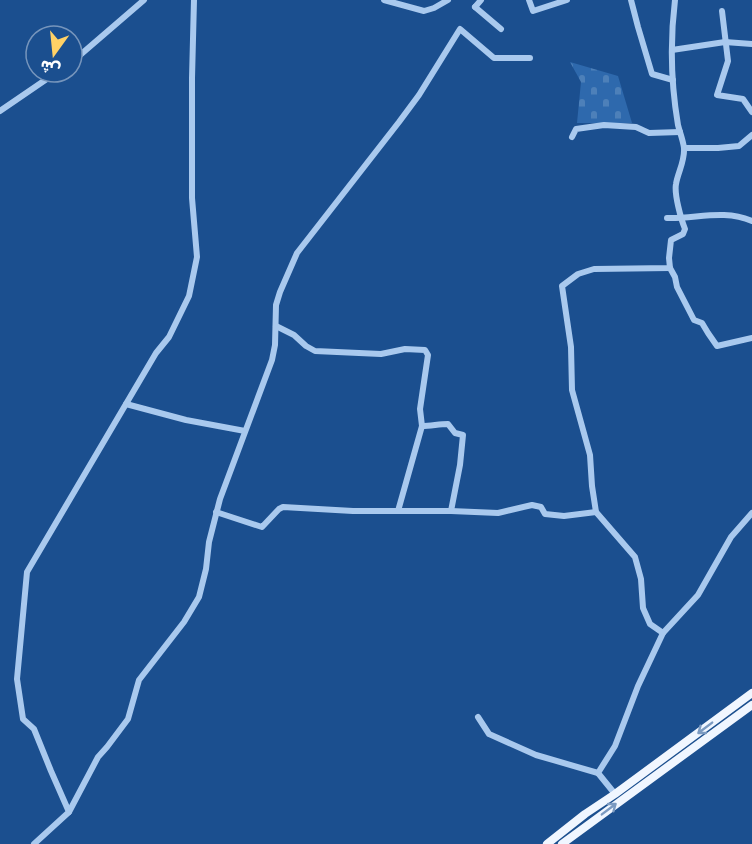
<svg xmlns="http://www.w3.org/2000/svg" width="752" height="844" viewBox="0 0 752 844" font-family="Rubik,Vazirmatn,sans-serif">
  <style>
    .cemetery { fill: url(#cemetery-stones) }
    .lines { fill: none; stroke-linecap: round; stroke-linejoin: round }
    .minor { stroke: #a9c9ee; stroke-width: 6 }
    .major { stroke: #f0f6ff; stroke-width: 8 }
    .oneway { stroke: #7b9ac1 }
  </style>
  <defs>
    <pattern id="cemetery-stones" width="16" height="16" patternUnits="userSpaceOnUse" patternTransform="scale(1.5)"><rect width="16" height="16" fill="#2e69ad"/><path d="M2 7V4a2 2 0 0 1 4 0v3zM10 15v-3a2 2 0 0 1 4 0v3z" fill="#4d80b9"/></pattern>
  </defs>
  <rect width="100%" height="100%" fill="#1b4f8f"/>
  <path class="cemetery" d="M570,62L618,76L632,123H577L581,82Z"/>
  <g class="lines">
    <g class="minor">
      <path d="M384,0L424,11L434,8L448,0"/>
      <path d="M529,0L533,11L567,0"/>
      <path d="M631,0L638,27L652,74L673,80"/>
      <path d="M475,7L501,29"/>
      <path d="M475,7L481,0"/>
      <path d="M722,11L728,61L717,95L743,99L752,112"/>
      <path d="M672,50L725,42L752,44"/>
      <path d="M72,62L144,0"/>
      <path d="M0,111L57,72"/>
      <path d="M572,137L576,129L604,125L636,127L649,133L680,132"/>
      <path d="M684,148H718L739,146L752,135"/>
      <path d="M667,218C696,219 724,209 752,221"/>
      <path d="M670,268L675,277L677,287L694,320L702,323L708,333L717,346L752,338"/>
      <path d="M276,326L294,335L306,346L315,351L381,354L405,349L425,350L428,355L420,409L422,426"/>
      <path d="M126,404L186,420L245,431"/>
      <path d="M398,511L422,426C431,426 439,424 448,424L455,433L463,435L460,465L451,511"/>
      <path d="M216,512L262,527L279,509L283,507L353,511H451L498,513L532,505L541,507L545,514L564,516L596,512"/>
      <path d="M663,633L650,624L643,608L641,579L635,557L596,512L592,486L590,455L572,390L571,347L562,286L578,274L594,269L670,268L669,258L671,240L683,234L685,229C681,219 674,194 676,184C678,172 685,161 684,148C683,140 680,133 678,125C671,84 670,41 675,0"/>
      <path d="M478,717L489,734L536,755L598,773"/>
      <path d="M615,794L598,773L615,746L638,686L663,633L698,595L731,537L752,513"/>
      <path d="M69,812L98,757L107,747L128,719L139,680L184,622L199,597L206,569L209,542L220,499L272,360L275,345L276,305L280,292L297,253L399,122L419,95L460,29L494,58H530"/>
      <path d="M34,844L69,812L51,771L34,729L23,719L17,679L27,572L156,353L169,337L189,296L197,257L192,198V78L194,0"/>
    </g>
    <g class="major">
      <path d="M547,844L585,814L615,794L752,693"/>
      <path d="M562,844L752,705"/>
    </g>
  </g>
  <defs><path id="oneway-shaft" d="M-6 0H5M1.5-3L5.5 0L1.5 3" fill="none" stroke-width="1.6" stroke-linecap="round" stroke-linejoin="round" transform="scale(1.5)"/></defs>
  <g class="oneway">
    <use href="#oneway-shaft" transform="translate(705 728) rotate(143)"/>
    <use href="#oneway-shaft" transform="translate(609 809) rotate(-37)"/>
  </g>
  <g transform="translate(54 54) rotate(195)"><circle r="28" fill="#1b4f8f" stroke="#7695bc" stroke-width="1.5"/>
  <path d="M0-4.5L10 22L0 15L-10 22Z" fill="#ffd166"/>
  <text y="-9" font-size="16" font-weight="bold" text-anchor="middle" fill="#ffffff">ش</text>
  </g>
</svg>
